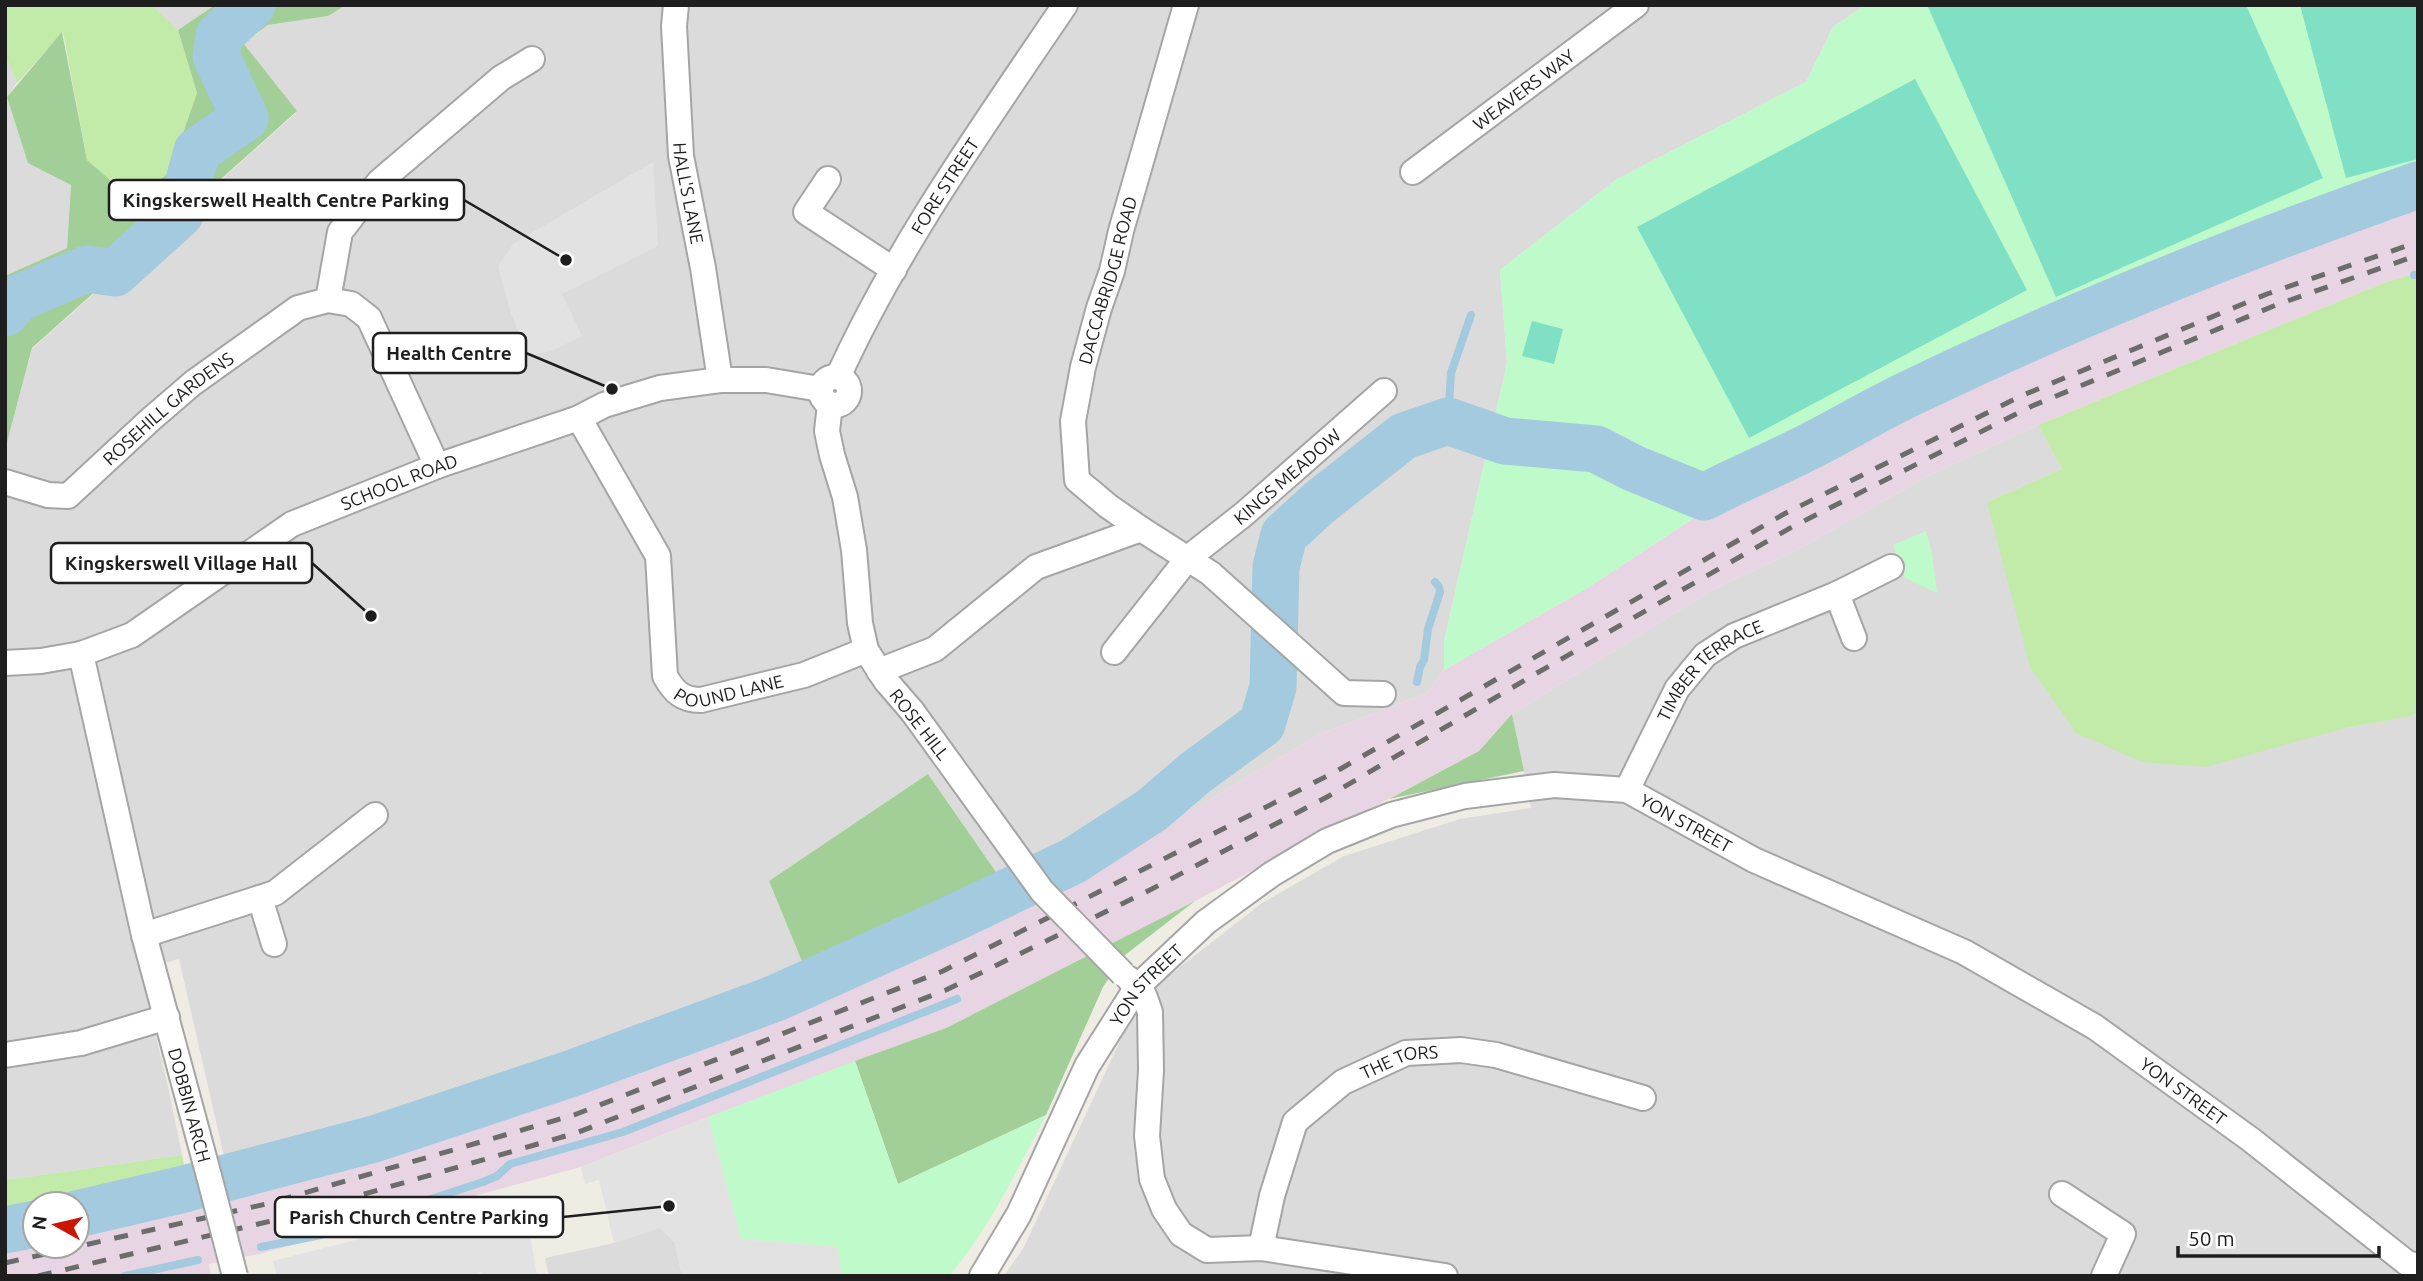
<svg xmlns="http://www.w3.org/2000/svg" width="2423" height="1281" viewBox="0 0 2423 1281" font-family="Ubuntu,sans-serif">
  <style>
    .residential { fill: #dcdbdb }
    .industrial { fill: #e8d5e3 }
    .grass { fill: #c2eaa8 }
    .forest { fill: #a2cf98 }
    .park { fill: #bffaca }
    .pitch { fill: #80e0c5 }
    .parking { fill: #e2e2e2 }
    .lines { fill: none; stroke-linecap: round; stroke-linejoin: round }
    .stream { stroke: #a3cade; stroke-width: 8 }
    .river { stroke: #a3cade; stroke-width: 47 }
    .minor-casing { stroke: #a5a5a5; stroke-width: 28 }
    .minor { stroke: #fff; stroke-width: 24 }
    .rail { stroke: #6c6c6c; stroke-width: 5; stroke-dasharray: 14 14; stroke-linecap: butt }
    .minor-bridge-casing { stroke: #a5a5a5; stroke-width: 28; stroke-linecap: butt }
    .minor-bridge { stroke: #fff; stroke-width: 24 }
    .labels { text-anchor: middle; dominant-baseline: central; stroke-width: 6; stroke-linejoin: round; paint-order: stroke }
    .street-label { font-size: 18px; fill: #1e1e1e; stroke: #fff }
    .leader { fill: none; stroke: #1e1e1e; stroke-width: 2.5 }
    .callout-dot { fill: #1e1e1e; stroke: #fff; stroke-width: 2.5 }
    .callout { fill: #fff; stroke: #1e1e1e; stroke-width: 2.5 }
    .callout-label { font-size: 19px; text-anchor: middle; font-weight: bold; fill: #1e1e1e }
  </style>
  <rect width="100%" height="100%" fill="#efece4"/>
  <g class="residential">
    <path d="M152,5H215L178,30Z"/>
    <path d="M346,5H1865L1833,27L1806,82L1617,179L1500,270L1507,363L1444,641V670L1427,693L1318,735L1197,807L1012,895L929,775L769,881L812,986L455,1123L231,1187L179,959L140,970L169,1091L182,1155L21,1178L5,1179V450L32,349L297,112L243,44L268,25L328,16Z"/>
    <path d="M5,54L17,83L7,97L71,184L67,248L5,276Z"/>
    <path d="M2038,425L2062,469L1987,502L2345,728L2410,716L2418,712V1276H1004L1024,1247L1126,1028L1161,982L1262,903L1344,856L1460,819L1531,808L1512,714L1712,590L1793,552L1928,476Z"/>
    <path d="M660,1227L675,1243L682,1276H549L545,1258L614,1243Z"/>
  </g>
  <path class="industrial" d="M2418,190V273L2386,282L2038,425L1928,476L1793,552L1712,590L1512,714L1479,751L1195,901L946,1028L708,1117L581,1167L259,1254L209,1264L211,1276H5V1234L35,1228V1246H77V1220L191,1198L455,1123L812,986L1012,895L1197,807L1318,735L1427,693L1444,670L1589,587L1706,510L1843,439L2005,345L2291,229Z"/>
  <g class="grass">
    <path d="M5,5H152L178,30L197,93L169,173L132,199L87,160L63,32L17,83L5,54Z"/>
    <path d="M2418,273V712L2411,716L2345,728L2206,767L2142,762L2076,733L2030,667L1987,502L2062,469L2038,425L2386,282Z"/>
    <path d="M182,1155L191,1198L77,1220V1204H35V1228L5,1234V1179L21,1178Z"/>
  </g>
  <g class="forest">
    <path d="M215,5H346L328,16L268,25L243,43L297,111L32,348L5,450V276L67,248L71,185L28,163L7,97L62,32L87,160L132,199L169,173L197,93L178,30Z"/>
    <path d="M1512,714L1524,771L1389,799L1479,751Z"/>
    <path d="M928,774L1012,895L812,986L769,881Z"/>
    <path d="M1195,901L1125,955L1103,987L1046,1115L898,1184L855,1061L946,1028Z"/>
  </g>
  <g class="park">
    <path d="M1865,5H2418V190L2291,229L2005,345L1843,439L1706,510L1589,587L1444,670V641L1507,363L1500,270L1617,179L1806,82L1833,27Z"/>
    <path d="M1926,531L1932,553L1937,593L1905,578L1893,545Z"/>
    <path d="M855,1061L898,1184L1046,1115C1017,1170 990,1228 949,1276H842L836,1247L741,1239L708,1117Z"/>
  </g>
  <g class="pitch">
    <path d="M1931,5H2246L2323,178L2056,297L1928,7Z"/>
    <path d="M2300,5H2418V159L2346,178Z"/>
    <path d="M1915,79L2027,290L1749,438L1637,227Z"/>
    <path d="M1532,321L1563,329L1554,364L1522,356Z"/>
  </g>
  <g class="parking">
    <path d="M653,162L658,246L562,294L582,336L551,351L529,356L510,311L498,266L514,243Z"/>
    <path d="M708,1117L741,1239L837,1247L842,1276H682L675,1243L660,1228L614,1243L599,1180L585,1184L581,1167Z"/>
    <path d="M524,1197L537,1276H483L482,1272L470,1276H277L273,1261Z"/>
  </g>
  <g class="lines">
    <g class="stream">
      <path d="M2414,275H2418"/>
      <path d="M1448,421L1451,373L1471,315"/>
      <path d="M1417,682L1420,667L1424,660L1428,629L1440,592L1439,587L1435,582"/>
      <path d="M261,1247L321,1235L483,1182L497,1176L510,1164L623,1132L957,999"/>
      <path d="M125,1276L198,1260"/>
    </g>
    <g class="river">
      <path d="M5,313L18,298L87,269L115,273L180,214L197,151L245,118L216,56L219,36L252,5"/>
      <path d="M77,1214L180,1190L374,1139L570,1074L776,998L956,917L1073,861L1152,810L1195,773L1262,724L1273,687L1276,567L1284,535L1320,502L1404,436L1448,421L1505,441L1596,449L1633,468L1704,497C1740,478 1778,463 1814,444C1849,426 1882,406 1917,390C2079,312 2248,245 2418,185"/>
      <path d="M5,1230L35,1224"/>
    </g>
    <g class="minor-casing">
      <g id="minor">
        <path id="s1" d="M676,5L674,26L681,156L703,268L720,380"/>
        <path id="s2" d="M1413,172L1636,5"/>
        <path d="M828,179L806,212L894,270"/>
        <path d="M328,300L351,304L369,318L437,466"/>
        <circle cx="835" cy="391" r="14"/>
        <path id="s3" d="M838,377C898,245 984,125 1065,5"/>
        <path d="M830,404L827,431L832,455L845,497L854,550L860,623L866,650L886,681L912,711"/>
        <path id="s4" d="M579,418L658,556L665,676C674,692 682,700 701,700L804,675L866,650"/>
        <path id="s5" d="M5,482L48,495L68,496L150,420L193,383L298,308L328,300L340,232L379,182L501,78L532,59"/>
        <path id="s6" d="M1141,529L1108,506L1077,480L1073,421L1083,367L1099,308L1112,271L1121,231L1186,5"/>
        <path d="M1837,594L1854,638"/>
        <path id="s7" d="M1114,652L1188,558L1244,514L1384,391"/>
        <path id="s8" d="M81,654L144,935L209,1176"/>
        <path id="s9" d="M5,663L41,661L81,654L132,635L292,524L437,466L579,418L604,405L660,388L720,380H766L820,389"/>
        <path d="M879,671L935,649L1036,567L1141,529L1210,573L1344,693L1383,694"/>
        <path id="s10" d="M1627,790L1677,689L1705,655L1734,636L1837,594L1891,567"/>
        <path d="M260,898L274,944"/>
        <path d="M144,935L275,893L375,815"/>
        <path d="M1129,979L1144,995L1150,1012L1151,1070L1147,1136L1152,1179L1164,1209L1181,1234L1207,1250L1261,1248L1445,1276"/>
        <path d="M5,1055L81,1043L167,1017"/>
        <path d="M2062,1194L2123,1234L2104,1276"/>
        <path id="s11" d="M1261,1248L1272,1196L1295,1122L1343,1082L1406,1053L1461,1050L1496,1055L1643,1098"/>
        <path id="s12" d="M982,1276L1019,1214L1087,1066L1137,987L1206,922L1272,874L1327,841L1391,815L1465,796L1554,785L1627,790L1754,860L1964,952L2095,1027L2250,1139L2407,1263L2418,1266"/>
      </g>
    </g>
    <use href="#minor" class="minor"/>
    <g class="rail">
      <path d="M5,1263L266,1204L574,1115L943,971L1335,772L1784,514L2021,396L2267,294L2418,242"/>
      <path d="M38,1276L271,1221L576,1133L946,990L1146,892L1327,797L1537,673L1792,527L2032,406L2276,305L2418,255"/>
    </g>
    <g class="minor-bridge-casing">
      <g id="minor-bridge">
        <path d="M912,711L1042,891L1123,974"/>
        <path d="M209,1176L235,1276"/>
      </g>
    </g>
    <use href="#minor-bridge" class="minor-bridge"/>
  </g>
  <g class="labels">
    <g class="street-label">
      <text stroke="none"><textPath href="#s2" startOffset="138">WEAVERS WAY</textPath></text>
      <text stroke="none"><textPath href="#s3" startOffset="219">FORE STREET</textPath></text>
      <text stroke="none"><textPath href="#s1" startOffset="189">HALL'S LANE</textPath></text>
      <text stroke="none"><textPath href="#s6" startOffset="285">DACCABRIDGE ROAD</textPath></text>
      <text stroke="none"><textPath href="#s5" startOffset="198">ROSEHILL GARDENS</textPath></text>
      <text stroke="none"><textPath href="#s7" startOffset="248">KINGS MEADOW</textPath></text>
      <text stroke="none"><textPath href="#s9" startOffset="441">SCHOOL ROAD</textPath></text>
      <text stroke="none"><textPath href="#s10" startOffset="150">TIMBER TERRACE</textPath></text>
      <text stroke="none"><textPath href="#s4" startOffset="354">POUND LANE</textPath></text>
      <text transform="translate(920 724) rotate(52)">ROSE HILL</text>
      <text stroke="none"><textPath href="#s12" startOffset="945">YON STREET</textPath></text>
      <text stroke="none"><textPath href="#s12" startOffset="336">YON STREET</textPath></text>
      <text stroke="none"><textPath href="#s11" startOffset="254">THE TORS</textPath></text>
      <text stroke="none"><textPath href="#s12" startOffset="1512">YON STREET</textPath></text>
      <text stroke="none"><textPath href="#s8" startOffset="464">DOBBIN ARCH</textPath></text>
    </g>
  </g>
  <path class="leader" d="M566 260L464 200M612 389L526 353M371 616L312 563M669 1206L563 1217"/>
  <g class="callout-dot">
    <circle cx="566" cy="260" r="7"/>
    <circle cx="612" cy="389" r="7"/>
    <circle cx="371" cy="616" r="7"/>
    <circle cx="669" cy="1206" r="7"/>
  </g>
  <g class="callout">
    <rect x="109" y="180" width="355" height="40" rx="7"/>
    <rect x="373" y="333" width="153" height="40" rx="7"/>
    <rect x="51" y="543" width="261" height="40" rx="7"/>
    <rect x="275" y="1197" width="288" height="40" rx="7"/>
  </g>
  <g class="callout-label">
    <text x="286" y="207">Kingskerswell Health Centre Parking</text>
    <text x="449" y="360">Health Centre</text>
    <text x="181" y="570">Kingskerswell Village Hall</text>
    <text x="419" y="1224">Parish Church Centre Parking</text>
  </g>
  <rect width="2423" height="1281" fill="none" stroke="#1e1e1e" stroke-width="14"/>
  <g transform="translate(56 1225) rotate(278)"><circle r="33" fill="#ffffff" stroke="#a5a5a5" stroke-width="2"/>
  <path d="M0-5L12 26L0 18L-12 26Z" fill="#cc1500"/>
  <text y="-10" font-size="19" font-weight="bold" text-anchor="middle" fill="#1e1e1e">N</text>
  </g>
  <path d="M2178 1246v10h201v-10" fill="none" stroke="#1e1e1e" stroke-width="3.5"/>
  <text x="2188" y="1246" font-size="21" fill="#1e1e1e" stroke="#ffffff" stroke-width="5" paint-order="stroke">50 m</text>
</svg>
